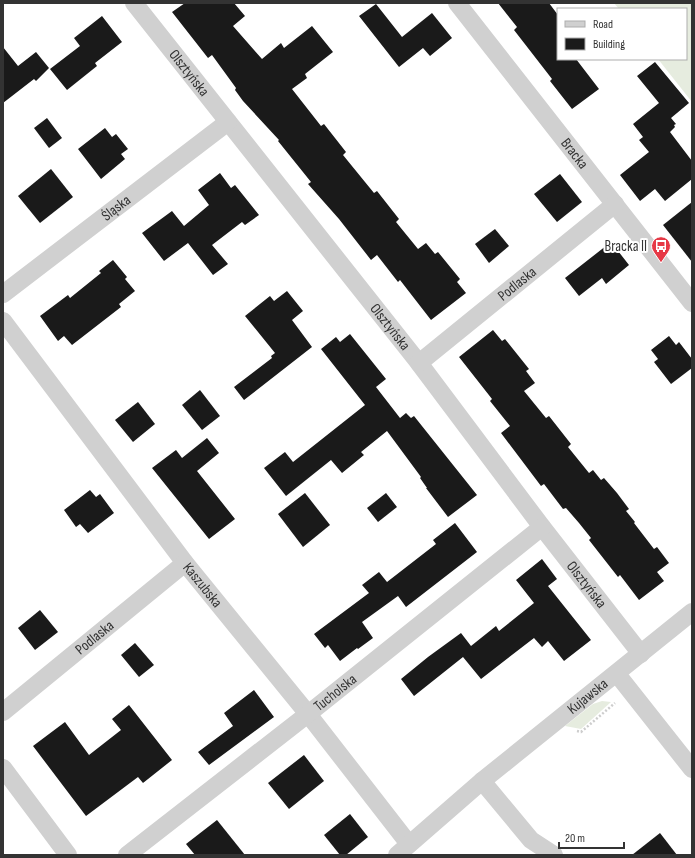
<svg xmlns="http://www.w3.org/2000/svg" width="695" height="858" viewBox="0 0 695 858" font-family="'Sofia Sans Condensed',sans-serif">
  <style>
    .green { fill: #e6ecdf }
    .building { fill: #1a1a1a }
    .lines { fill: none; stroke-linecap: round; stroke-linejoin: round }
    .path { stroke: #cdcdcd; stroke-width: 2.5; stroke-dasharray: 2 2; stroke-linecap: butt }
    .street { stroke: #d0d0d0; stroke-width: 18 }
    .labels { text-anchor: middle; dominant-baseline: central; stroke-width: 4; stroke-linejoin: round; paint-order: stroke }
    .street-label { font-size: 15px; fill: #333; stroke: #fff }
    .poi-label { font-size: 15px; fill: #333; stroke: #fff; text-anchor: end }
  </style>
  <rect width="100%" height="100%" fill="#fff"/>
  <g class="green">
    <path d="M614,3H692V102L658,59H686V9H619Z"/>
    <path d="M602,701L611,702L581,729L565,726L593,704Z"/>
  </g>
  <g class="building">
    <path d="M185,3H234L245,16L233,26L262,59L281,43L284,48L312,26L333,52L305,74L307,78L292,89L321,126L324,124L346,152L343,155L365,182L374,193L377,191L399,219L396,222L418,249L426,243L435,254L438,252L460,279L457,282L466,293L431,320L400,280L398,282L377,255L371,260L339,219L308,184L311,182L278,141L279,140L243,101L235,90L236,88L212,55L208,58L172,12Z"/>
    <path d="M498,3H549L558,15V59H576L599,89L572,109L550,81L552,79L514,30L517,27Z"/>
    <path d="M376,4L402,37L432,13L452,38L430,56L423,48L399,67L359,16Z"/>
    <path d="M102,16L122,42L95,63L97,66L67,90L50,69L80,46L74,38Z"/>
    <path d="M3,47L18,66L36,52L49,68L36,81L34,79L3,103Z"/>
    <path d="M655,62L689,103L671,118L676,124L674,125L675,127L670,132L692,161V179L665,201L655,189L640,201L620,175L649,152L639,140L643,137L633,124L659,103L637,76Z"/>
    <path d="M47,118L62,138L49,148L34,128Z"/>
    <path d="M105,128L112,137L116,134L128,149L121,154L125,159L101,179L78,149Z"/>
    <path d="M51,169L73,197L40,223L18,196Z"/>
    <path d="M220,173L231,188L235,185L259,215L245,225L242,222L212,245L228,264L213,275L188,243L164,261L142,233L172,211L184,226L209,205L198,190Z"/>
    <path d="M560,174L582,202L557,222L534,194Z"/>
    <path d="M692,202V262L663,225Z"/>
    <path d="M495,229L509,246L489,263L475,244Z"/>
    <path d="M611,242L629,265L606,284L602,278L579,296L565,278Z"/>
    <path d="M113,260L127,277L125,279L135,291L119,304L121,307L72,345L64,336L58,341L40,316L68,295L70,298L101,273L99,271Z"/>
    <path d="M287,291L303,311L292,320L312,347L244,400L234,387L272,358L271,356L275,353L245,316L270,296L274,301Z"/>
    <path d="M493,330L502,341L505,339L529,369L526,371L535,383L524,391L546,418L549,416L571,444L568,447L589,473L593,470L601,480L604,478L617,493L629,509L626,511L635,522L634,523L654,549L657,547L669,563L657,572L664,581L639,600L620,575L618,577L589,540L591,538L579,523L566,508L563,509L544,484L541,486L501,433L510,426L490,401L492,399L459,357Z"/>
    <path d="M350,334L386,379L376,387L400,418L406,413L411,418L414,416L477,495L448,517L426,488H427L420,478L421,477L387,431L361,452L364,455L342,473L331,460L286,496L264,468L285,452L293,462L365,405L321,349L336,337L340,342Z"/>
    <path d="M669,336L676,345L679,342L692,359V368L671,384L654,362L658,359L651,350Z"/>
    <path d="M200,390L220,416L202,430L182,405Z"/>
    <path d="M138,402L155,424L133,442L115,420Z"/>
    <path d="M207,438L219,453L197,471L235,519L209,539L152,468L176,450L182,458Z"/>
    <path d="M90,490L96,497L100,494L114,513L88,533L80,524L76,527L64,510Z"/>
    <path d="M305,493L330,525L303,547L278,514Z"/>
    <path d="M386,493L397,507L378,522L367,508Z"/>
    <path d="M455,523L477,552L406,607L398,596L362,622L373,638L358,649L357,648L340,661L328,645L325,648L314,634L369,593L362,585L379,572L387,582L436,544L433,540Z"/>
    <path d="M542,559L557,579L548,586L591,640L564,661L548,641L542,647L534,638L481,679L463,657L414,696L401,679L428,657L461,633L471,646L496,626L499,631L534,603L516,580Z"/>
    <path d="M40,610L58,632L35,650L18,628Z"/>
    <path d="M135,643L154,665L139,677L121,655Z"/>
    <path d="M254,690L274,717L209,765L198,752L233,726L224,713Z"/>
    <path d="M129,705L172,760L143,783L138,777L86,816L33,746L65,722L89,755L121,730L112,719Z"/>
    <path d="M304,755L324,781L289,809L268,783Z"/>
    <path d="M350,814L368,837L346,855H340L324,835Z"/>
    <path d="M217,820L245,855H195L186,844Z"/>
    <path d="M660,833L677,855H632Z"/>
  </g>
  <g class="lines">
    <path class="path" d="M577,731L581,732L615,703"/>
    <g class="street">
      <path id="s1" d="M134,3L419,363L542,527L641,654"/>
      <path id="s2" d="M457,3L692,303"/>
      <path id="s3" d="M3,294L228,122"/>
      <path id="s4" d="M3,321L185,563L308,714L409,844"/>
      <path id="s5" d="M419,363L615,204"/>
      <path d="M617,674L692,769"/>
      <path id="s6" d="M3,712L185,563"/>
      <path d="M3,768L68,855"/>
      <path d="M482,781L531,840L554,855"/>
      <path id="s7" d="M127,855L308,714L542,527"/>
      <path id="s8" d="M397,855L482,781L692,612"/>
    </g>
  </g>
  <defs>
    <g id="bus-pin" transform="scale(1)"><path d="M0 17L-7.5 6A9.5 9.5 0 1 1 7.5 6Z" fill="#e63946" stroke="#fff"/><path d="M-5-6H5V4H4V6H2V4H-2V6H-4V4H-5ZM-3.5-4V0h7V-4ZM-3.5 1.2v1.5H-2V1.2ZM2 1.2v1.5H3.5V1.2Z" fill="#fff"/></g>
  </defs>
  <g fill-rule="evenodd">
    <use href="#bus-pin" x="661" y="246"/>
  </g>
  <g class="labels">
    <g class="street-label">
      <text stroke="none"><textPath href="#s1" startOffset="89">Olsztyńska</textPath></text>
      <text stroke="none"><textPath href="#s2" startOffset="191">Bracka</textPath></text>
      <text stroke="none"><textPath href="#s3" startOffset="142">Śląska</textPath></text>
      <text stroke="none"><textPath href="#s5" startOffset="126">Podlaska</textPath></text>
      <text stroke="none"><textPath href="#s1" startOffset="413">Olsztyńska</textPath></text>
      <text stroke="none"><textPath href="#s1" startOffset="737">Olsztyńska</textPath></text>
      <text stroke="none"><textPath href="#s4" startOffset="331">Kaszubska</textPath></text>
      <text stroke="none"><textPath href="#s6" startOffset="118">Podlaska</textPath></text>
      <text stroke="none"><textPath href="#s7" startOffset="264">Tucholska</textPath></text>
      <text stroke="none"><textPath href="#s8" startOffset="248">Kujawska</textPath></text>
    </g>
    <g class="poi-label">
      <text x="647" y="246">Bracka II</text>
    </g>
  </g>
  <rect width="695" height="858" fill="none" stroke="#333333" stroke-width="8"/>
  <rect x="557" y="8" width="130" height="52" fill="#ffffff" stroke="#adadad"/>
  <rect x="565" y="21" width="20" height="6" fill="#d0d0d0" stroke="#adadad"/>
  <text x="593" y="28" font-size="12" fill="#333333">Road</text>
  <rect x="565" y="38" width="20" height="12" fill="#1a1a1a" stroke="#adadad"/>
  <text x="593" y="48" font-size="12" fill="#333333">Building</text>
  <path d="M559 842v6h65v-6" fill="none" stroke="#333333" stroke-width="2"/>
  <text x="565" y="842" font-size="12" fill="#333333" stroke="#ffffff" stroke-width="3" paint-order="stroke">20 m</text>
</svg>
